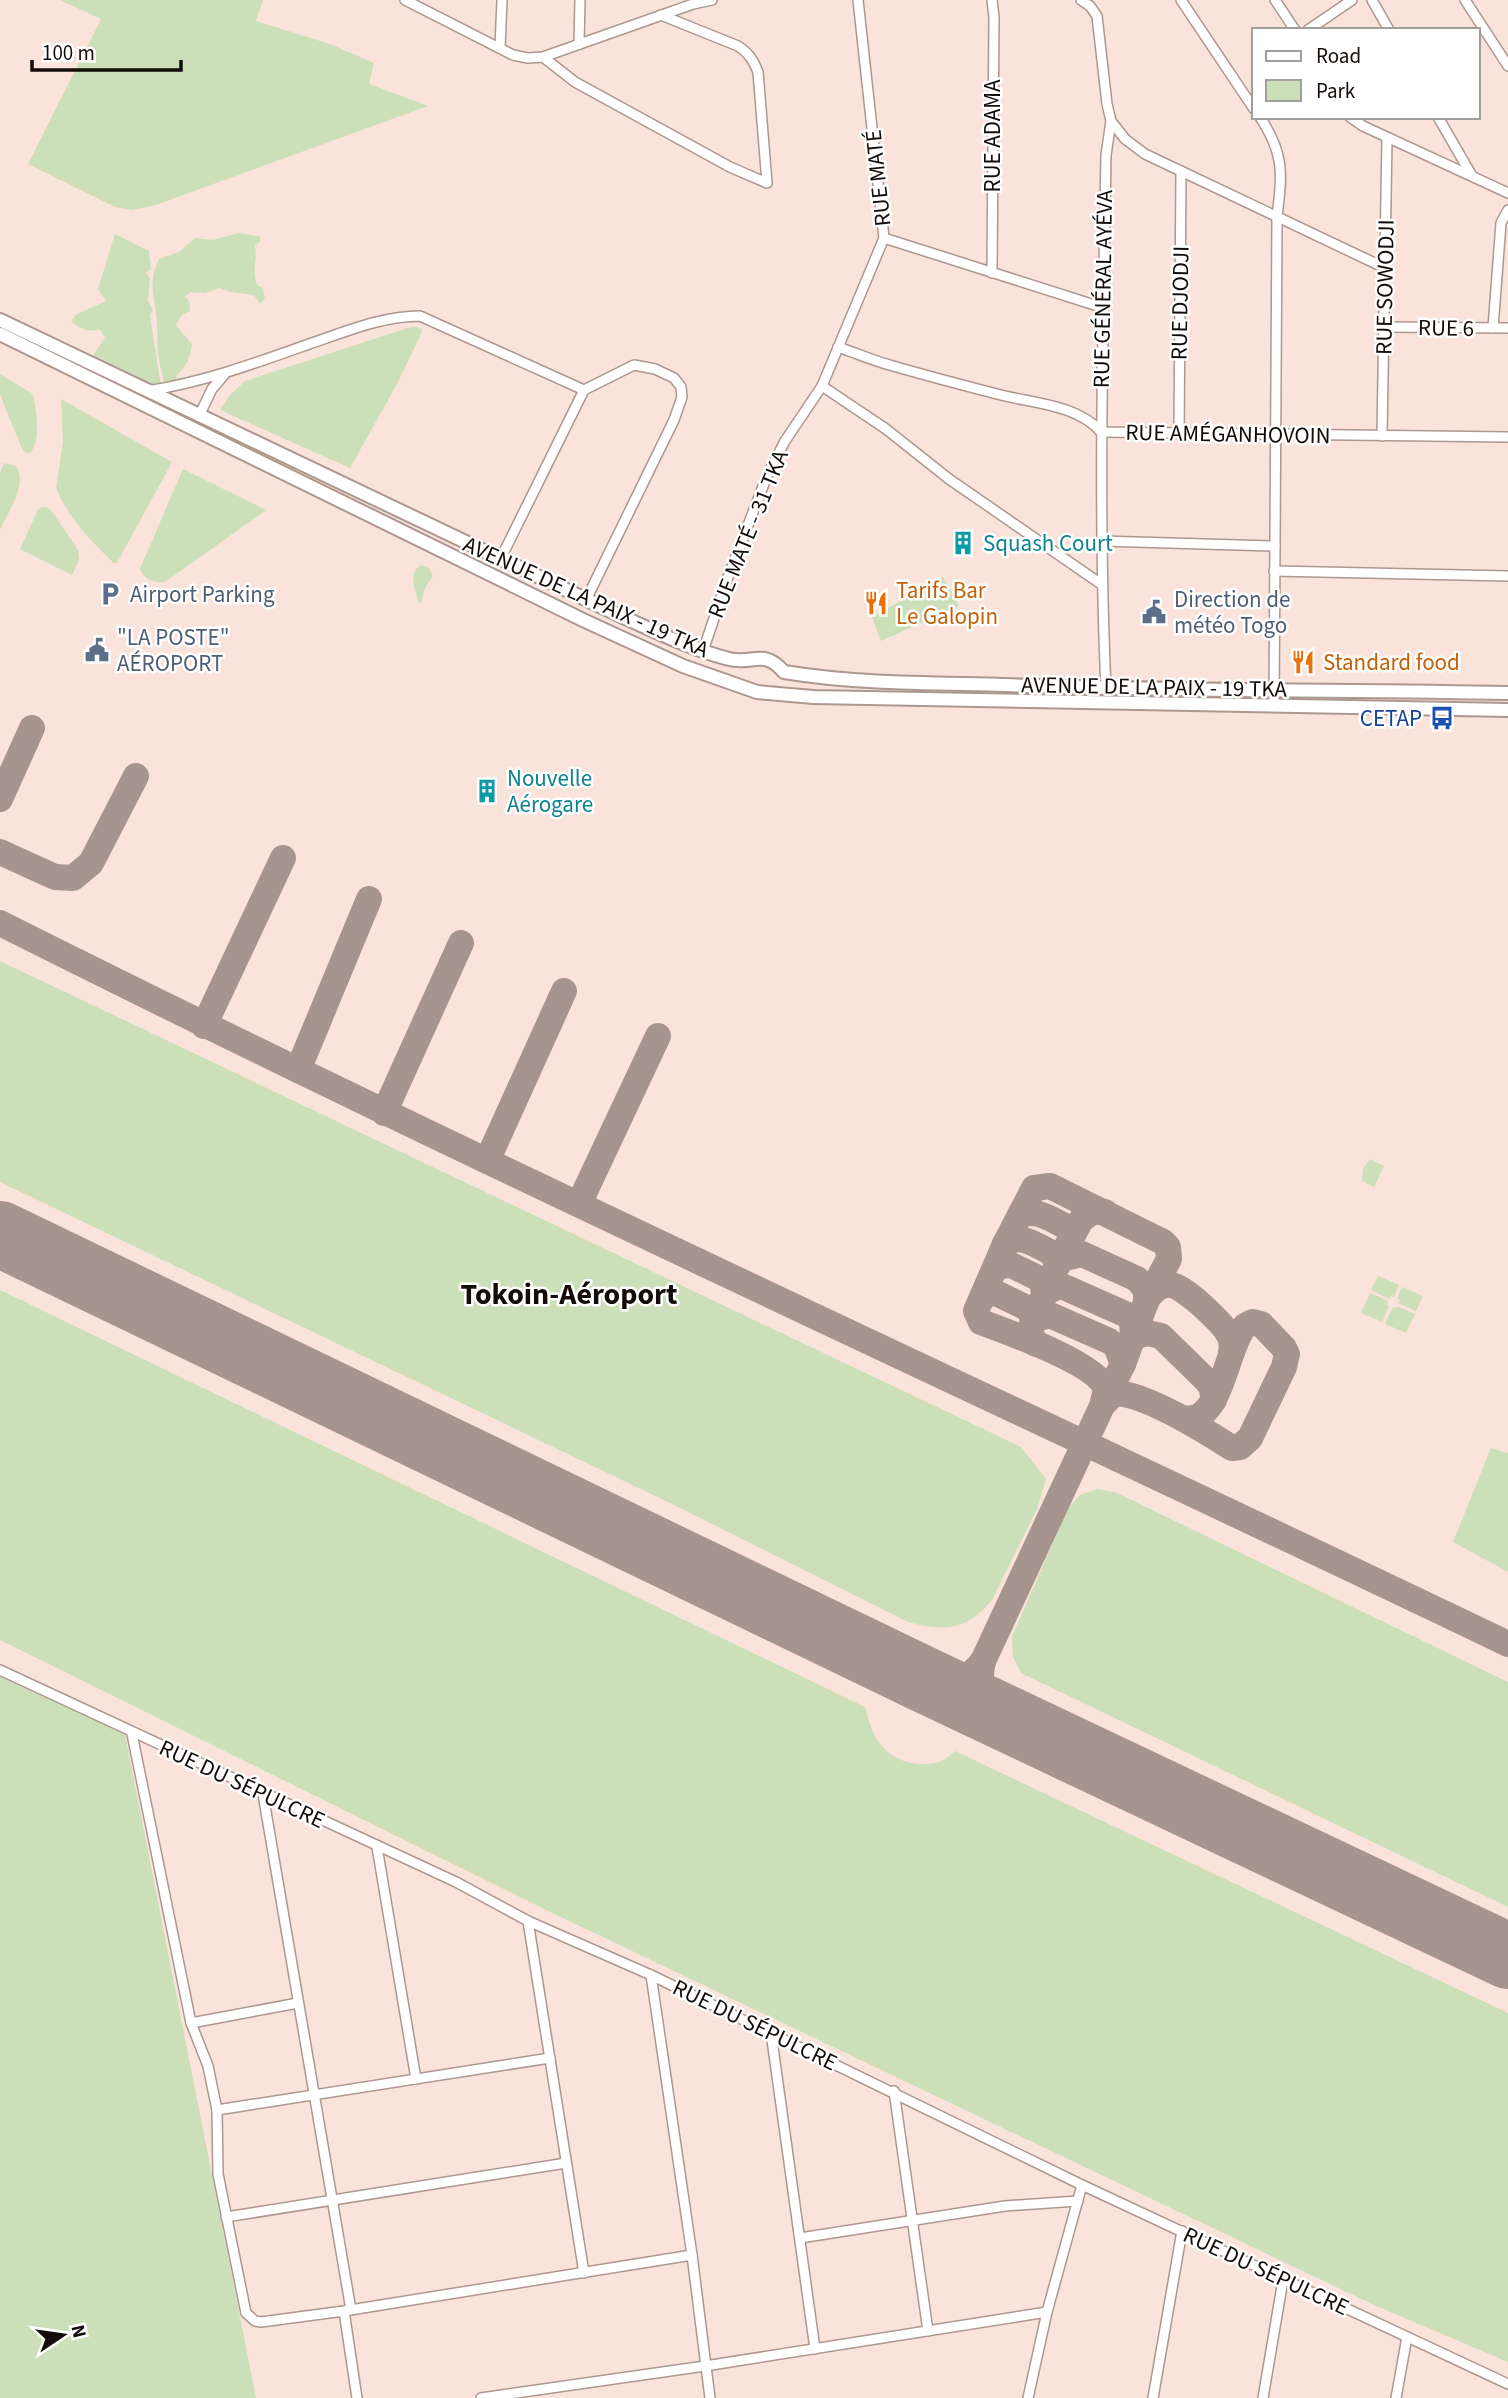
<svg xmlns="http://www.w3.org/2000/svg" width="1508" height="2398" viewBox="0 0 1508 2398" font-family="'Source Sans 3',sans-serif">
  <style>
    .green { fill: #cbe0b8 }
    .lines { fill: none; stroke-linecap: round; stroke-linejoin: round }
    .taxiway { stroke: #a6958e; stroke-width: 26 }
    .runway { stroke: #a6958e; stroke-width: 66 }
    .minor-casing { stroke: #ad978f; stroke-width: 12 }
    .secondary-casing { stroke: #ad978f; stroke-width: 16 }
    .minor { stroke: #fff; stroke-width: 9 }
    .secondary { stroke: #fff; stroke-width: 12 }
    .labels { text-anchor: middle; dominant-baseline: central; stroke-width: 5; stroke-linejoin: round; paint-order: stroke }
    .street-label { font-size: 23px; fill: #130c09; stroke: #fff }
    .culture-label { font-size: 23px; fill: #0d838f; stroke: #fff; text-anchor: start }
    .food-label { font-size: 23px; fill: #c56008; stroke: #fff; text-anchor: start }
    .service-label { font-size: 23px; fill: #4e5e75; stroke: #fff; text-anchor: start }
    .transit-label { font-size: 23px; fill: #164399; stroke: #fff; text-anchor: end }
    .district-label { font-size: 30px; font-weight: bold; fill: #130c09; stroke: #fff }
  </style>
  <rect width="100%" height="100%" fill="#fae3da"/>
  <g class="green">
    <path d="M60,0H263L256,21L330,44L374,63L369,84L428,106L156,205L132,210L115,207L28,164L101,19Z"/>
    <path d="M238,233L260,236V242L255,245C258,261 251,268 257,285L263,288L265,298L260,304L254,295L231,292L219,288L205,293L191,292L185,296L189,301L190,311L181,316L176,325L192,344C191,357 186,367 176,376L180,382L164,386C163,374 159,364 158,353C157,340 158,326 156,313C153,292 149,280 159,259L179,252L195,238L213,240Z"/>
    <path d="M115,234L149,251L151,269L146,273L150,278L148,301L153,310L150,315L161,387L149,390L90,360L105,337L99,329C88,333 80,329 71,321L77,314L106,301L98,289Z"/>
    <path d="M414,326L422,329L421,334L397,384L350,468L220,410L229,396L245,381Z"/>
    <path d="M0,374L33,394C36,411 42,439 30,453L24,452L21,446L0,395Z"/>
    <path d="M61,399L172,462L117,563H114C92,542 66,516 56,487L63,442Z"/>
    <path d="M4,463L16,466C28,484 8,512 0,530V473Z"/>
    <path d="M183,469L266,510L165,582C154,583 144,580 140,569Z"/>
    <path d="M46,507L51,510L78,550L79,560L72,575L20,549L37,512L40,508Z"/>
    <path d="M421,565L429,568L433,576L425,588L421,603L419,604C416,591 407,573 421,565Z"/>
    <path d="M943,577L959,606L881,641L872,617Z"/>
    <path d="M0,961L1021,1447L1046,1479L1037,1509L992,1600C967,1630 944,1632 908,1622L670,1503L0,1182Z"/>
    <path d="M1370,1159L1384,1166L1374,1187L1362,1181L1363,1169Z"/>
    <path d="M1378,1276L1399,1285L1394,1297L1391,1296L1389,1299L1371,1290Z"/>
    <path d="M1402,1287L1423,1296L1416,1311L1398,1303L1400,1300L1397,1298Z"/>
    <path d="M0,1290L865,1707C868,1718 871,1730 877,1739C888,1760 919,1770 942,1761C946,1759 951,1754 955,1751L1508,2013V2362L1374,2305L542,1908L0,1640Z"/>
    <path d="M1370,1293L1388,1301L1387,1305L1389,1306L1382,1322L1361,1313Z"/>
    <path d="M1397,1306L1415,1314L1406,1333L1385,1324L1393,1307L1396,1308Z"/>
    <path d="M1491,1448L1508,1453V1572L1453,1542Z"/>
    <path d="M1097,1489L1115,1492L1508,1682V1907L1021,1673L1013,1657L1012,1636L1068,1509L1080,1495Z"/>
    <path d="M0,1673L125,1735L256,2398H0Z"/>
  </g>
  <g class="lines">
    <g class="taxiway">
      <path d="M0,799L32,728"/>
      <path d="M0,852L55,877L73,878L91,863L136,776"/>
      <path d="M0,923C498,1173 1006,1403 1508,1644"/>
      <path d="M204,1026L283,858"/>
      <path d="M298,1070L369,899"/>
      <path d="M384,1113L461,943"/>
      <path d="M487,1161L564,991"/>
      <path d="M579,1204L658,1036"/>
      <path d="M1020,1215C1037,1208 1052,1220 1067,1227L1071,1237"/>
      <path d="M1005,1244C1021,1232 1036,1246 1052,1253L1058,1265"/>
      <path d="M1060,1259L1082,1254L1137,1279L1146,1290V1302"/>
      <path d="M996,1268L1009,1264L1042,1280L1044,1294"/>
      <path d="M1044,1294L1056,1287H1064L1127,1315L1132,1321L1133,1337L1147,1333L1161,1336L1206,1380L1211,1386L1214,1400"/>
      <path d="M1151,1294C1157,1288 1162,1284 1171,1285C1184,1286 1224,1324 1230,1337C1232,1342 1232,1347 1231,1353"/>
      <path d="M982,1297L994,1292L1029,1309L1038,1308"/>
      <path d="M1030,1309L1033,1320L1050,1315L1109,1341L1116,1346L1123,1364"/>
      <path d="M1036,1344L1030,1332L1033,1320L1060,1259L1081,1220L1092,1212H1105"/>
      <path d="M983,1661L1102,1406L1123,1364L1146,1302L1169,1259L1168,1247L1163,1242L1050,1186L1034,1188L1005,1244L976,1311L981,1322C1008,1332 1097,1364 1106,1389L1102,1406L1113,1394C1137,1388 1210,1434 1232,1448L1240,1447L1250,1438L1284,1367L1287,1354L1284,1348L1261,1324L1253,1322L1245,1326C1225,1348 1222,1426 1183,1418"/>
      <path d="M925,1680C949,1686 968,1681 983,1661C978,1681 982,1699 997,1713"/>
    </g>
    <path class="runway" d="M0,1234L925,1680L1508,1956"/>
    <g class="minor-casing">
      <g id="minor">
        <path d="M405,0L513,55L528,58L543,57L693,4L712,0"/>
        <path d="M992,0L994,17L992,273"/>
        <path d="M1081,0L1090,6L1097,16L1107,104L1111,121L1106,155C1103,333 1098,511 1106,689"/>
        <path d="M1181,0L1254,109"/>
        <path d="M1275,0L1295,30"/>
        <path d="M1372,0L1389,30"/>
        <path d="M1465,0L1508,66"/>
        <path d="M1308,30L1352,0"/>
        <path d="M579,44L580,0"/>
        <path d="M500,48L502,0"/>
        <path d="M543,57L575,82L730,167L767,183L758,72C753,60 749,53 738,46L661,15"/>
        <path d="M1260,117C1285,155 1282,174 1277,217L1274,706"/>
        <path d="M1350,117L1363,126L1508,193"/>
        <path d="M1438,117L1472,176"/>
        <path d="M1111,121L1125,139L1145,154L1385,268"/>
        <path d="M884,238L1104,308"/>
        <path d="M1384,327L1508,328"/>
        <path d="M1493,328L1501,223L1508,210"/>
        <path d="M838,347C856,353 874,361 893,366C928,376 962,385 997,394C1030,403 1077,404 1101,432L1508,437"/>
        <path d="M822,386L886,429L949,479L1101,584"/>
        <path d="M147,391C204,382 256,363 309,344C345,332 382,316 420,316L584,390"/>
        <path d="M199,416L212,389L224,375"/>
        <path d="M1179,434L1181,171"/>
        <path d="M1382,436L1387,138"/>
        <path d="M1101,541L1275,546"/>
        <path d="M500,560L584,390L634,365L655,369L674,378L681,387L682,397L674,420L586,600"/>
        <path d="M1274,571L1508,576"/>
        <path d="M703,651L728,577L767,476L785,441L822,386L884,238L858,0"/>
        <path d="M0,1670L456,1882L528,1921L651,1975L1082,2185L1508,2384"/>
        <path d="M132,1734L191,2023L208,2066L217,2110L218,2174L246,2313L255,2321L261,2322L344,2311L692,2255"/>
        <path d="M263,1794L351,2310"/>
        <path d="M377,1847L416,2079"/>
        <path d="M528,1921L584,2273"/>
        <path d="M651,1975L692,2255L710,2398"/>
        <path d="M191,2023L298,2003"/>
        <path d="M771,2033L815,2349"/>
        <path d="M894,2091L928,2331"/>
        <path d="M217,2110L550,2058"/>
        <path d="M226,2217L566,2163"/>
        <path d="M800,2238L1005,2206L1078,2201"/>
        <path d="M344,2311L357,2398"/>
        <path d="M481,2398L705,2366L1047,2312"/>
        <path d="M1028,2398L1047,2312L1082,2185"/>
        <path d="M1153,2398L1182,2231"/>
        <path d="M1263,2398L1283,2280"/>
        <path d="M1396,2398L1407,2337"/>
      </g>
    </g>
    <g class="secondary-casing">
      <g id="secondary">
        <path d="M0,320L625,618C659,633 693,650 729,659C753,665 763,648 784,672C857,684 931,683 1005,685C1173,691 1341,690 1508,693"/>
        <path d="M0,334L583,620L683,666L757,692L813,697L1508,710"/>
      </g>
    </g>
    <use href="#minor" class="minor"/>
    <use href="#secondary" class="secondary"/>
  </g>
  <defs>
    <g id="building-bare" transform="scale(1.89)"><path d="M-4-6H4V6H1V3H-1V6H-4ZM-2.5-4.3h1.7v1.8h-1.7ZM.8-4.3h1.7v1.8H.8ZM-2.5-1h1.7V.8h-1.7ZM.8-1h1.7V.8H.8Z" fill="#0f9aa8" stroke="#fff" stroke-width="2.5" paint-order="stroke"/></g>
    <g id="parking-bare" transform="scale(1.89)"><path d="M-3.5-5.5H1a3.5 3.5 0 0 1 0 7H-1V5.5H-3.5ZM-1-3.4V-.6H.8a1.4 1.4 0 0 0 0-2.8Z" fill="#5c6f8a" stroke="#fff" stroke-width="2.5" paint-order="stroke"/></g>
    <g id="restaurant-bare" transform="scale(1.89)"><path d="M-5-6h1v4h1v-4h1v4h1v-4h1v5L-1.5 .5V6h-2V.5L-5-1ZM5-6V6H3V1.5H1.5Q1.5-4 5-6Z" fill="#e8710a" stroke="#fff" stroke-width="2.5" paint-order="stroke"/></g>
    <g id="civic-bare" transform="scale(1.89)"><path d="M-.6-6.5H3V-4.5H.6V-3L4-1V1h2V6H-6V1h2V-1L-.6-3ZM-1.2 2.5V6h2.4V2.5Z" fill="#5c6f8a" stroke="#fff" stroke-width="2.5" paint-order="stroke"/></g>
    <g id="bus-bare" transform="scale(1.89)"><path d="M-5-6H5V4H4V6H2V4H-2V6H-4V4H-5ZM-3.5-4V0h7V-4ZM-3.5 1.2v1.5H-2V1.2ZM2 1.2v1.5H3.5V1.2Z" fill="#1a4fb4" stroke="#fff" stroke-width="2.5" paint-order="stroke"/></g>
  </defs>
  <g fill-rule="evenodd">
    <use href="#building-bare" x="963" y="543"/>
    <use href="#parking-bare" x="110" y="594"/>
    <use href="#restaurant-bare" x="876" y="603"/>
    <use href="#civic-bare" x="1154" y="612"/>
    <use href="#civic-bare" x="97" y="650"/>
    <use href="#restaurant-bare" x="1303" y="662"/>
    <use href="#bus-bare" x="1442" y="718"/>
    <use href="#building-bare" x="487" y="791"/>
  </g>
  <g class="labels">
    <g class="street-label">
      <text transform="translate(992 136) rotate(-90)">RUE ADAMA</text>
      <text transform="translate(878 178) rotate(-96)">RUE MATÉ</text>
      <text transform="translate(1385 287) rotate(-89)">RUE SOWODJI</text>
      <text transform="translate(1103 289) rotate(-89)">RUE GÉNÉRAL AYÉVA</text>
      <text transform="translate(1180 303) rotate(-89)">RUE DJODJI</text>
      <text transform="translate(1446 328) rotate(1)">RUE 6</text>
      <text transform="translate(1228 434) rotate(1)">RUE AMÉGANHOVOIN</text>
      <text transform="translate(748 534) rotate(-68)">RUE MATÉ - 31 TKA</text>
      <text transform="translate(586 597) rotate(24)">AVENUE DE LA PAIX - 19 TKA</text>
      <text transform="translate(1154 687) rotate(1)">AVENUE DE LA PAIX - 19 TKA</text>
      <text transform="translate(242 1784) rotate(25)">RUE DU SÉPULCRE</text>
      <text transform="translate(755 2025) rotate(26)">RUE DU SÉPULCRE</text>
      <text transform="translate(1266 2271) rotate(25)">RUE DU SÉPULCRE</text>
    </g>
    <g class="culture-label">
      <text x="983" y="543">Squash Court</text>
      <text x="507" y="778">Nouvelle<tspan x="507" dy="26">Aérogare</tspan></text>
    </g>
    <g class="food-label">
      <text x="896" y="590">Tarifs Bar<tspan x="896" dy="26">Le Galopin</tspan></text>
      <text x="1323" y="662">Standard food</text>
    </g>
    <g class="service-label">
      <text x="130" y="594">Airport Parking</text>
      <text x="1174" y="599">Direction de<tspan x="1174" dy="26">météo Togo</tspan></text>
      <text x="117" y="637">"LA POSTE"<tspan x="117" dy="26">AÉROPORT</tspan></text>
    </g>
    <g class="transit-label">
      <text x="1422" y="718">CETAP</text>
    </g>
    <g class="district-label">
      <text x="569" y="1294">Tokoin-Aéroport</text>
    </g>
  </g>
  <rect x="1252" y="28" width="228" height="91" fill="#ffffff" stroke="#a19e9d" stroke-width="2"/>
  <rect x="1266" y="51" width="35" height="10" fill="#ffffff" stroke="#a19e9d" stroke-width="2"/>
  <text x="1316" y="63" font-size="21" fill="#130c09">Road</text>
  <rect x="1266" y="80" width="35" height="21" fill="#cbe0b8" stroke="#a19e9d" stroke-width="2"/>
  <text x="1316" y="98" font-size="21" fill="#130c09">Park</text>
  <g transform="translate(63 2335) rotate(77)" stroke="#ffffff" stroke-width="5" paint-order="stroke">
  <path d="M0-5L12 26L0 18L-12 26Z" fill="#130c09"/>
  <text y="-10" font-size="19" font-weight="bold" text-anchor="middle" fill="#130c09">N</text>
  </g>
  <path d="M32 60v10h149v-10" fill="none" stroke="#130c09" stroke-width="3.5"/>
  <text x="42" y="60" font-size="21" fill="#130c09" stroke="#ffffff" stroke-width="5" paint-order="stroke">100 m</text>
</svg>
